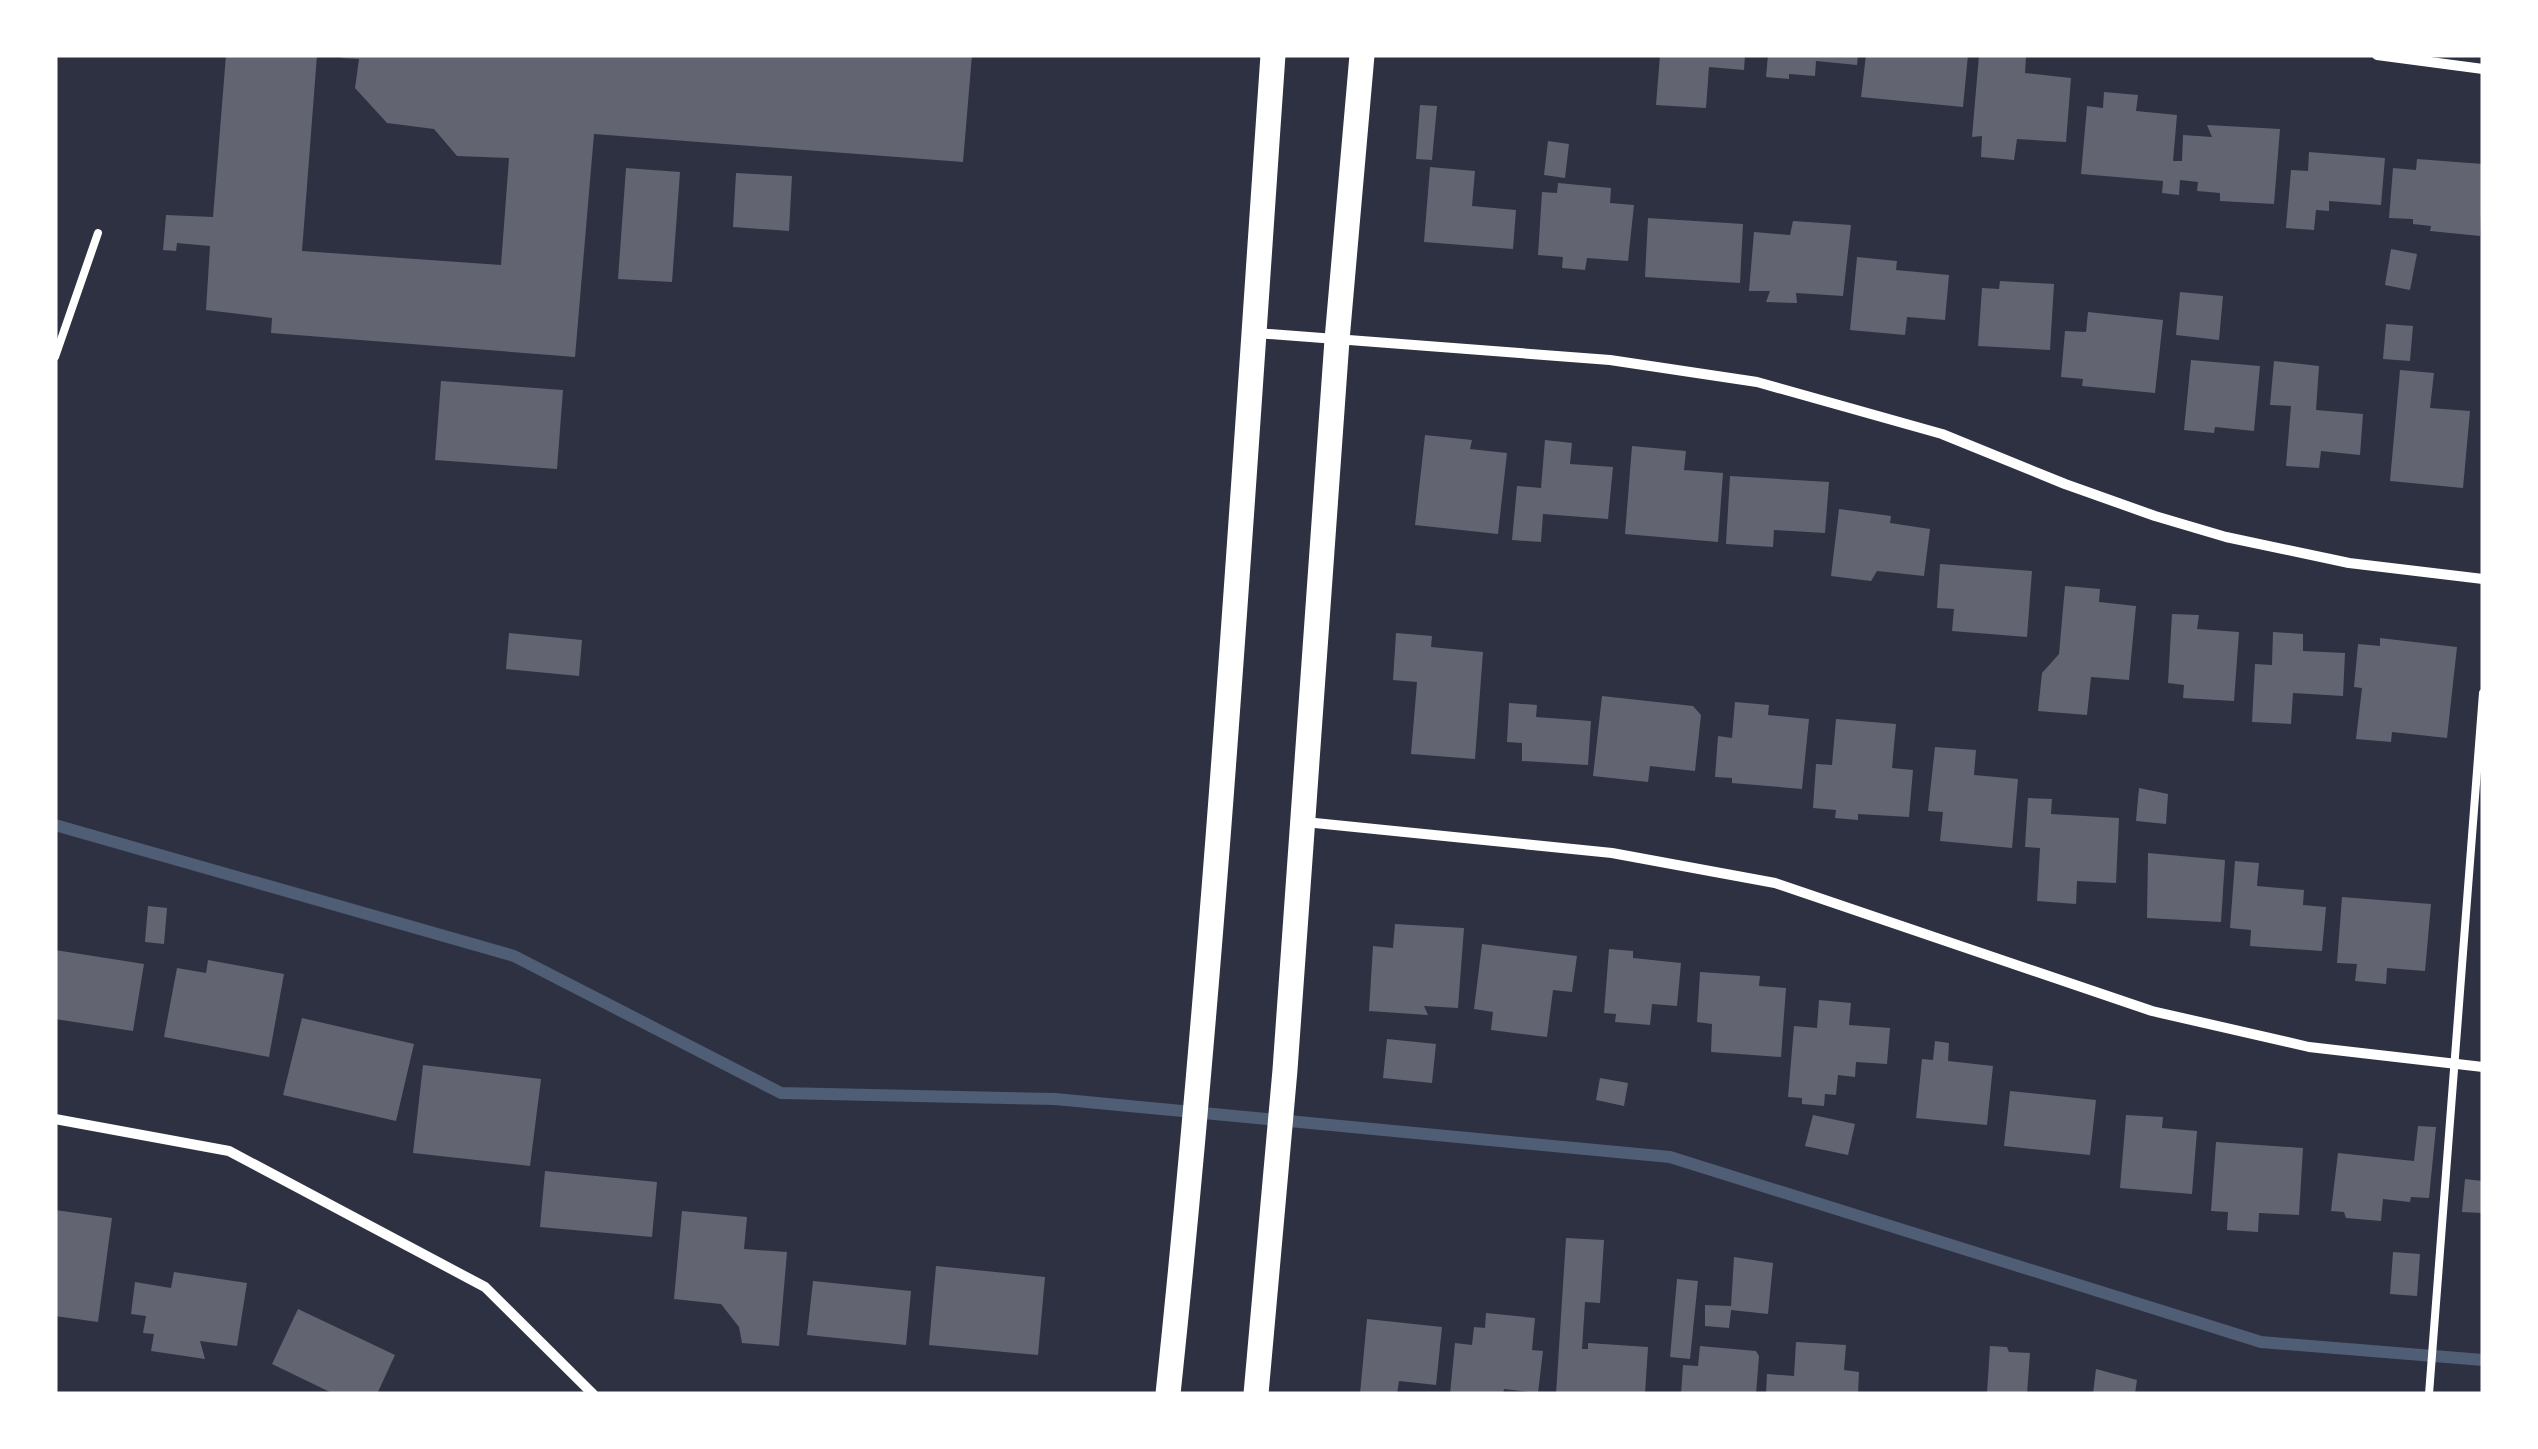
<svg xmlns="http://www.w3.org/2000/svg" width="2538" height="1449" viewBox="0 0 2538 1449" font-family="Raleway,sans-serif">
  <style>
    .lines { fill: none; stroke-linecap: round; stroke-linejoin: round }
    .stream { stroke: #4f5d75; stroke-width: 12 }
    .building { fill: #626471 }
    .service { stroke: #fff; stroke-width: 8 }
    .minor { stroke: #fff; stroke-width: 10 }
    .primary { stroke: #fff; stroke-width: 25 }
  </style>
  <rect width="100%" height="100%" fill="#2d3142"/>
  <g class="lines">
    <path class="stream" d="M55,825L514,956L781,1093L1055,1099L1670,1157L2261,1342L2483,1360"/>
  </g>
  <g class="building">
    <path d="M226,55H317L302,251L501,265L509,158L457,156L434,129L387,123L355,88L359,59L341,58V55H972L963,162L594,134L575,357L271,333L272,318L206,310L210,246L177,243L176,251L163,250L166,215L213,217Z"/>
    <path d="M1660,55H1745L1744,70L1709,67L1706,108L1656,105Z"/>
    <path d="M1768,55H1858L1857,65L1816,61L1815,76L1789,74V79L1766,77Z"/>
    <path d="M1866,55H1968L1963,107L1861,97Z"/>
    <path d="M1979,55L2026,57L2025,73L2071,78L2066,142L2017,139L2014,160L1981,157L1982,136L1972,137Z"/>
    <path d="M2104,92L2138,95L2136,111L2177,115L2173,161H2182L2183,135L2212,137L2207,125L2280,129L2274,204L2220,201V193L2197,191L2198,182L2180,180L2179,195L2162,193L2163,181L2081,174L2087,106L2103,108Z"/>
    <path d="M1420,105L1437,106L1432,160L1416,159Z"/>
    <path d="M1548,141L1569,144L1565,178L1544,175Z"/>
    <path d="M2309,152L2385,158L2381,205L2329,201V211L2316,210L2314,230L2286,228L2291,170L2308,171Z"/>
    <path d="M2417,159L2483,164L2480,236L2430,231L2431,226L2413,224V219L2389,218L2393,168L2416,170Z"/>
    <path d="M1430,167L1475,171L1472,206L1516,210L1513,249L1424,242Z"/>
    <path d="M626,168L680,172L672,282L618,279Z"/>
    <path d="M736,173L792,176L789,231L733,227Z"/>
    <path d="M1558,183L1611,188L1610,203L1634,205L1628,261L1587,258L1585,270L1562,268L1563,257L1538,255L1542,192L1557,193Z"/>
    <path d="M1648,218L1743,224L1740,283L1645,277Z"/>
    <path d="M1793,221L1851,225L1843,296L1796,293L1797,303L1766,302L1770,291H1749L1754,232L1790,235Z"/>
    <path d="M2391,249L2417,254L2410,290L2385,285Z"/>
    <path d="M1857,257L1897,261L1896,270L1949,275L1945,320L1907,317L1905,335L1850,330Z"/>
    <path d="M2000,281L2054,284L2050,350L1978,346L1982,288L1999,289Z"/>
    <path d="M2180,292L2223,296L2219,340L2176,335Z"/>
    <path d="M2088,312L2163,320L2155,393L2082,386L2083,379L2061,377L2065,331L2086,332Z"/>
    <path d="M2386,324L2413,326L2410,361L2383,359Z"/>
    <path d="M2191,360L2260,366L2254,431L2215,427L2214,433L2184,430Z"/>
    <path d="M2274,361L2319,366L2316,410L2363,414L2360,455L2321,451L2319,468L2286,466L2291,406L2270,405Z"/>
    <path d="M2400,370L2434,373L2430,408L2470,411L2463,488L2390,481Z"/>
    <path d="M441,381L563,390L557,469L435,460Z"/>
    <path d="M1425,435L1472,440L1470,449L1507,453L1498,534L1415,525Z"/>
    <path d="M1545,440L1572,443L1570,464L1613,467L1608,519L1543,514L1541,542L1512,540L1517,486L1541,488Z"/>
    <path d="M1632,446L1686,451L1684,470L1723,473L1718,542L1625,534Z"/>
    <path d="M1730,476L1829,482L1825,533L1774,530L1773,547L1726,544Z"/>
    <path d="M1839,509L1891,516L1890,523L1930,529L1924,576L1877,571L1871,581L1831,576Z"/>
    <path d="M1940,564L2032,571L2027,637L1952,631L1954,609L1937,608Z"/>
    <path d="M2065,586L2100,589L2099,602L2136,606L2129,680L2091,677L2087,715L2038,711L2042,673L2059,654Z"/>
    <path d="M2172,614L2199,615L2197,629L2239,632L2234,701L2183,698L2184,685L2168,683Z"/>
    <path d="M2273,632L2303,634V651L2345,653L2343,696L2293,693L2291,724L2252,722L2255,664L2272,665Z"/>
    <path d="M509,633L582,640L579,676L506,669Z"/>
    <path d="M1396,633L1432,636L1431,647L1483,652L1475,759L1411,754L1417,682L1393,680Z"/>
    <path d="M2380,638L2457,647L2447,738L2392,732L2391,742L2356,739L2362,688L2354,687L2358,644L2380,646Z"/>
    <path d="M1602,696L1693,706L1701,715L1695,771L1650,766L1648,782L1593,776Z"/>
    <path d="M1735,702L1769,705L1768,715L1809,719L1802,789L1732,783V778L1715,777L1718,736L1732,738Z"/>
    <path d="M1509,703L1537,705L1536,717L1591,721L1588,765L1522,761V743L1507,742Z"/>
    <path d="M1836,719L1896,724L1892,768L1913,770L1909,817L1858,814V820L1835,818L1836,810L1813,808L1816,764L1832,765Z"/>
    <path d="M1935,747L1976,750L1974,775L2018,779L2012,848L1940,841L1943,812L1928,811Z"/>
    <path d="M2139,788L2168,794L2166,824L2136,821Z"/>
    <path d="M2028,798L2052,799L2051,814L2119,818L2116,883L2077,881L2076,904L2037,901L2040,848L2025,847Z"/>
    <path d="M2148,853L2225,860L2221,922L2147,918Z"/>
    <path d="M2235,861L2259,863L2257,886L2304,890L2303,905L2326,907L2322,951L2250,946L2251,930L2230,928Z"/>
    <path d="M2342,897L2431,904L2425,971L2387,968L2386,984L2355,981L2357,964L2337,963Z"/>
    <path d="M148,906L167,908L164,944L145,942Z"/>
    <path d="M1395,924L1464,928L1458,1008L1424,1006L1428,1015L1369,1011L1373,946L1393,948Z"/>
    <path d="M1482,944L1577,956L1572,992L1553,990L1547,1037L1491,1030L1493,1012L1474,1009Z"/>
    <path d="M1609,949L1633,951V958L1681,963L1677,1006L1652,1004L1650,1025L1615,1022L1616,1014L1604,1013Z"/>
    <path d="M55,950L144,964L133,1031L55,1019Z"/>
    <path d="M208,960L284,974L269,1057L164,1037L177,968L206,973Z"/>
    <path d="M1700,972L1760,976L1759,986L1786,988L1781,1057L1711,1052L1712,1024L1697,1022Z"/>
    <path d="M1819,1000L1851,1003L1849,1025L1890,1028L1887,1064L1856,1062L1855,1077L1838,1075L1836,1095L1825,1094L1824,1106L1802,1104V1098L1788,1097L1794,1026L1817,1028Z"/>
    <path d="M302,1018L414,1044L396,1121L283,1095Z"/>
    <path d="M1387,1039L1436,1044L1432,1083L1383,1078Z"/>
    <path d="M1935,1041L1949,1043L1948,1061L1993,1066L1987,1125L1916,1118L1922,1059L1933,1060Z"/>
    <path d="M423,1065L541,1079L530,1166L413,1153Z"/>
    <path d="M1600,1078L1628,1083L1624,1106L1596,1100Z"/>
    <path d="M2010,1091L2096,1100L2090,1155L2004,1146Z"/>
    <path d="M1813,1115L1855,1124L1848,1155L1805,1146Z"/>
    <path d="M2126,1115L2163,1117L2162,1128L2197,1131L2192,1194L2120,1188Z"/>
    <path d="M2418,1126L2436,1127L2429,1198L2411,1197L2410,1202L2383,1199L2381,1221L2346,1218L2344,1212L2331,1211L2338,1153L2414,1161Z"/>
    <path d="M2216,1142L2303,1148L2299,1215L2259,1213L2258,1232L2227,1230L2228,1212L2211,1211Z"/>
    <path d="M545,1171L657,1182L652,1237L540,1227Z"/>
    <path d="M2465,1179L2483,1181V1213L2462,1212Z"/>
    <path d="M55,1210L112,1218L98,1322L55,1316Z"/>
    <path d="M682,1211L747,1217L744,1249L787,1252L779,1346L742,1343L739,1327L721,1304L674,1299Z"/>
    <path d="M1566,1238L1604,1240L1600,1303L1585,1302L1582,1349H1588V1343L1648,1347L1645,1394H1556Z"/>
    <path d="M2393,1252L2420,1254L2417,1296L2390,1294Z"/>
    <path d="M1734,1257L1773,1263L1768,1314L1731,1310L1729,1328L1705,1326V1305L1731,1306Z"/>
    <path d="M936,1266L1045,1277L1038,1355L929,1345Z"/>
    <path d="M174,1272L247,1283L237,1346L200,1341L205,1359L151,1351L154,1334L143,1333L146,1316L131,1314L135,1282L171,1288Z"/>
    <path d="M1677,1279L1698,1281L1690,1359L1670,1357Z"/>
    <path d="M813,1281L911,1291L906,1345L807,1335Z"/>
    <path d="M298,1309L395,1355L377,1394H334L272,1364Z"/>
    <path d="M1486,1313L1535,1318L1532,1350L1543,1351L1538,1393L1504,1389L1503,1394H1450L1455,1343L1472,1345L1474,1327L1485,1328Z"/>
    <path d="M1367,1319L1442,1327L1436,1385L1399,1381L1397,1394H1360Z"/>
    <path d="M1796,1342L1846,1345L1844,1370L1859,1372L1858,1394H1766L1767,1374L1794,1376Z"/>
    <path d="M1700,1346L1756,1351L1759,1356L1756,1394H1681L1683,1365L1698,1366Z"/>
    <path d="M1990,1346L2007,1347L2009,1352L2030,1353L2027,1394L1987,1393Z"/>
    <path d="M2096,1369L2137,1380L2135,1394H2093Z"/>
  </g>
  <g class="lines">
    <g class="service">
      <path d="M55,357L98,233"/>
      <path d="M2429,1394L2483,693"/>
    </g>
    <g class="minor">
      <path d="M2377,55L2483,69"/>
      <path d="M1256,333L1610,360L1757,382L1942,434L2065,484L2155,516L2226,537L2349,563L2483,579"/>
      <path d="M1305,822L1612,853L1775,883L2152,1011L2309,1047L2483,1067"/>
      <path d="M55,1119L229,1151L485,1287L593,1394"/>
    </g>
    <g class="primary">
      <path d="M1168,1394C1215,949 1242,502 1273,55"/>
      <path d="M1256,1394L1285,1070L1337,340L1362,55"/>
    </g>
  </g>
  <rect width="2538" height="1449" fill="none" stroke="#ffffff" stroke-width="115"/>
</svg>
